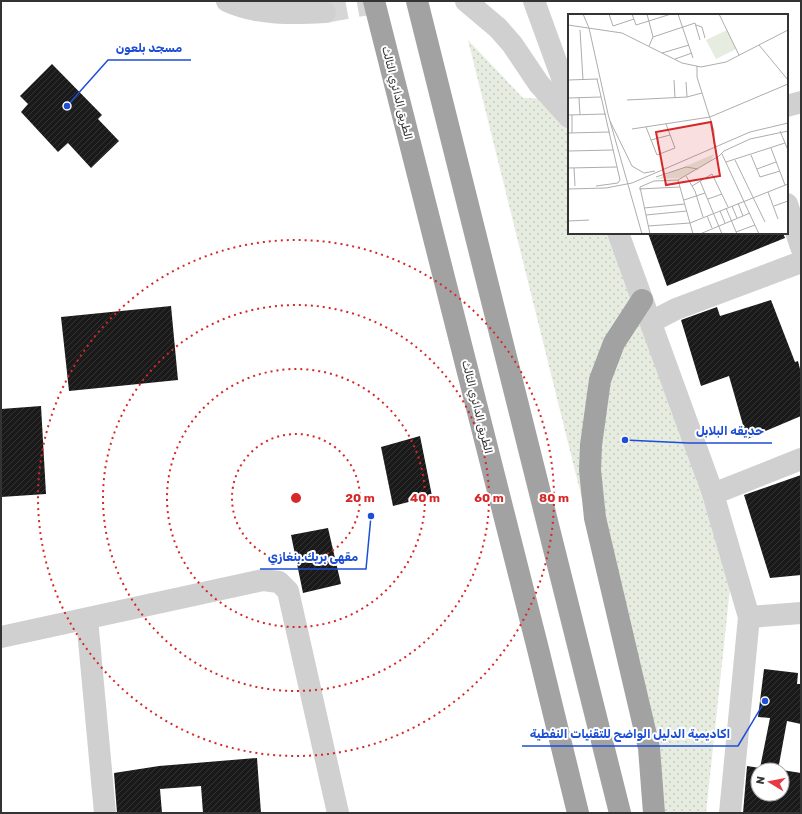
<svg xmlns="http://www.w3.org/2000/svg" width="802" height="814" viewBox="0 0 802 814" font-family="Rubik,'Noto Naskh Arabic',sans-serif">
  <style>
    .park { fill: url(#park-dots) }
    .building { fill: url(#building-hatch) }
    .lines { fill: none; stroke-linecap: round; stroke-linejoin: round }
    .minor-tunnel { stroke: #d6d6d6; stroke-width: 22; stroke-dasharray: 22 11; stroke-linecap: butt }
    .minor { stroke: #d0d0d0; stroke-width: 22 }
    .trunk { stroke: #a2a2a2; stroke-width: 22 }
    .ring { fill: none; stroke: #d62828; stroke-width: 2; stroke-dasharray: 2 4 }
    .labels { text-anchor: middle; dominant-baseline: central; stroke-width: 4; stroke-linejoin: round; paint-order: stroke }
    .street-label { font-size: 11px; fill: #333; stroke: #fff }
    .inset-road { fill: none; stroke: #adadad; stroke-width: 1 }
    .view { fill: #d62828; fill-opacity: 0.15; stroke: #d62828; stroke-width: 2 }
    .inset-edge { fill: none; stroke: #333; stroke-width: 2 }
    .centre { fill: #d62828; stroke: #fff; stroke-width: 2 }
    .ring-label { font-size: 12px; text-anchor: middle; font-weight: bold; fill: #d62828; stroke: #fff; stroke-width: 4; stroke-linejoin: round; paint-order: stroke }
    .leader { fill: none; stroke: #1d4ed8; stroke-width: 1.5 }
    .callout-dot { fill: #1d4ed8; stroke: #fff; stroke-width: 1.5 }
    .callout-label { font-size: 12px; text-anchor: middle; font-weight: bold; fill: #1d4ed8; stroke: #fff; stroke-width: 4; stroke-linejoin: round; paint-order: stroke }
  </style>
  <defs>
    <pattern id="park-dots" width="8" height="8" patternUnits="userSpaceOnUse"><rect width="8" height="8" fill="#e6ecdf"/><path d="M2 2h.1M6 6h.1" fill="none" stroke="#c6cbc0" stroke-width="1.8" stroke-linecap="round"/></pattern>
    <pattern id="building-hatch" width="6" height="6" patternUnits="userSpaceOnUse"><rect width="6" height="6" fill="#1a1a1a"/><path d="M-1 1l2-2M0 6l6-6M5 7l2-2" fill="none" stroke="#333"/></pattern>
  </defs>
  <rect width="100%" height="100%" fill="#fff"/>
  <path class="park" d="M468,40L523,98L557,99L569,133V233H606L661,381L731,579L706,813H660Z"/>
  <g class="building">
    <path d="M52,64L102,115L98,119L119,141L91,168L68,143L58,152L21,112L28,104L20,96Z"/>
    <path d="M648,233H783L785,238L667,286Z"/>
    <path d="M771,300L795,362L798,361L801,373V416L747,439L729,376L701,386L681,320L717,307L720,316Z"/>
    <path d="M171,306L178,380L69,391L61,317Z"/>
    <path d="M41,406L46,494L1,497V409Z"/>
    <path d="M420,436L432,496L393,506L381,447Z"/>
    <path d="M801,475V575L770,578L744,495Z"/>
    <path d="M328,528L341,584L303,593L291,535Z"/>
    <path d="M764,669L798,673L797,684H801V724L787,721L778,770H779H758V794H782V770L801,773V813H743L747,766L760,768L770,718L758,717Z"/>
    <path d="M257,758L261,813H203L201,786L160,789L162,813H117L114,773L159,766Z"/>
  </g>
  <g class="lines">
    <path class="minor-tunnel" d="M325,12L385,1"/>
    <g class="minor">
      <path d="M227,1C257,15 294,14 325,12"/>
      <path d="M466,1L498,28L512,44L539,84L569,117"/>
      <path d="M534,1L569,97"/>
      <path d="M787,106L801,102"/>
      <path d="M787,204L801,247"/>
      <path d="M618,233L713,494L749,617L730,813"/>
      <path d="M651,322L676,309L801,262"/>
      <path d="M713,494L801,459"/>
      <path d="M749,617L801,613"/>
      <path d="M87,619L105,813"/>
      <path d="M1,637L263,580L279,582L288,591L338,813"/>
    </g>
    <g class="trunk">
      <path d="M374,1L538,649L578,813"/>
      <path d="M417,1L620,813"/>
      <path d="M642,300L614,343L600,380L591,445L590,470L595,518L649,748L654,813"/>
    </g>
  </g>
  <g class="ring">
    <circle cx="296" cy="498" r="64"/>
    <circle cx="296" cy="498" r="129"/>
    <circle cx="296" cy="498" r="193"/>
    <circle cx="296" cy="498" r="258"/>
  </g>
  <g class="labels">
    <g class="street-label">
      <text transform="translate(397 93) rotate(76)">الطريق الدائري الثالث</text>
      <text transform="translate(477 407) rotate(76)">الطريق الدائري الثالث</text>
    </g>
  </g>
  <g transform="translate(568 14)">
    <rect width="220" height="220" fill="#fff"/>
    <path d="M159,16L168,35L148,45L138,26Z" fill="#e6ecdf"/>
    <path d="M146,140L143,147L113,164L88,165Z" fill="#e6ecdf"/>
    <path class="inset-road" d="M15,0L21,14L40,100L74,220M41,0L45,12L66,5M64,0L68,11L103,0M79,0L85,23L81,32M110,0L125,44M151,0L171,41M0,11L54,19L114,49L133,53L158,48L220,16M128,11L134,13L137,24M12,16L15,66M85,23L127,9L132,26M191,31L220,66M94,39L121,31M107,45L124,39M129,52V63L146,117V130M0,66L30,65M106,66L107,84M118,68L119,83M0,84L33,83M11,84L12,101M59,86L119,83L134,79M0,101L38,100M4,101V119M42,107L64,152L76,159L87,157M78,113L89,141L107,134L98,110M64,115L142,103L220,70M212,117L220,136M0,119L42,118M83,126L102,121M203,134L217,171M0,137L45,136M154,140L191,220M183,141L192,163L212,157M167,146L197,208M158,148L217,129M0,154L49,153M6,154L7,172M189,155L208,148M118,162L127,177L135,203M88,163L118,153L130,155M110,166L125,220M132,167L154,220M28,172L50,169L52,166L29,65M124,172L144,160L160,193M0,175L38,174L64,169L182,118L220,109M71,175L112,173M200,178L210,205M140,185L154,180M116,186L137,179M170,189L175,202M164,192L169,204M206,192L220,187M76,194L117,190M158,194L169,220M152,197L157,209M78,201L119,197M139,202L144,214M0,207L21,206M80,212L122,209L220,170M168,218L187,211M82,220L72,173L86,167L110,166L151,142L156,137L182,125L220,117M132,220L182,199"/>
    <path class="view" d="M143,108L152,162L98,171L88,118Z"/>
    <rect width="220" height="220" class="inset-edge"/>
  </g>
  <circle cx="296" cy="498" r="6" class="centre"/>
  <g class="ring-label">
    <text x="360" y="502">20 m</text>
    <text x="425" y="502">40 m</text>
    <text x="489" y="502">60 m</text>
    <text x="554" y="502">80 m</text>
  </g>
  <path class="leader" d="M67 106L108 60H191M625 440L688 443H772M371 516L366 569H260M765 701L738 746H522"/>
  <g class="callout-dot">
    <circle cx="67" cy="106" r="4"/>
    <circle cx="625" cy="440" r="4"/>
    <circle cx="371" cy="516" r="4"/>
    <circle cx="765" cy="701" r="4"/>
  </g>
  <g class="callout-label">
    <text x="149" y="52">مسجد بلعون</text>
    <text x="730" y="435">حديقه البلابل</text>
    <text x="313" y="561">مقهى بريك.بنغازي</text>
    <text x="630" y="738">اكاديمية الدليل الواضح للتقنيات النفطية</text>
  </g>
  <rect width="802" height="814" fill="none" stroke="#333333" stroke-width="4"/>
  <g transform="translate(770 782) rotate(280)"><circle r="19" fill="#ffffff" stroke="#adadad"/>
  <path d="M0-3L7 15L0 10L-7 15Z" fill="#e63946"/>
  <text y="-6" font-size="11" font-weight="bold" text-anchor="middle" fill="#333333">N</text>
  </g>
</svg>
